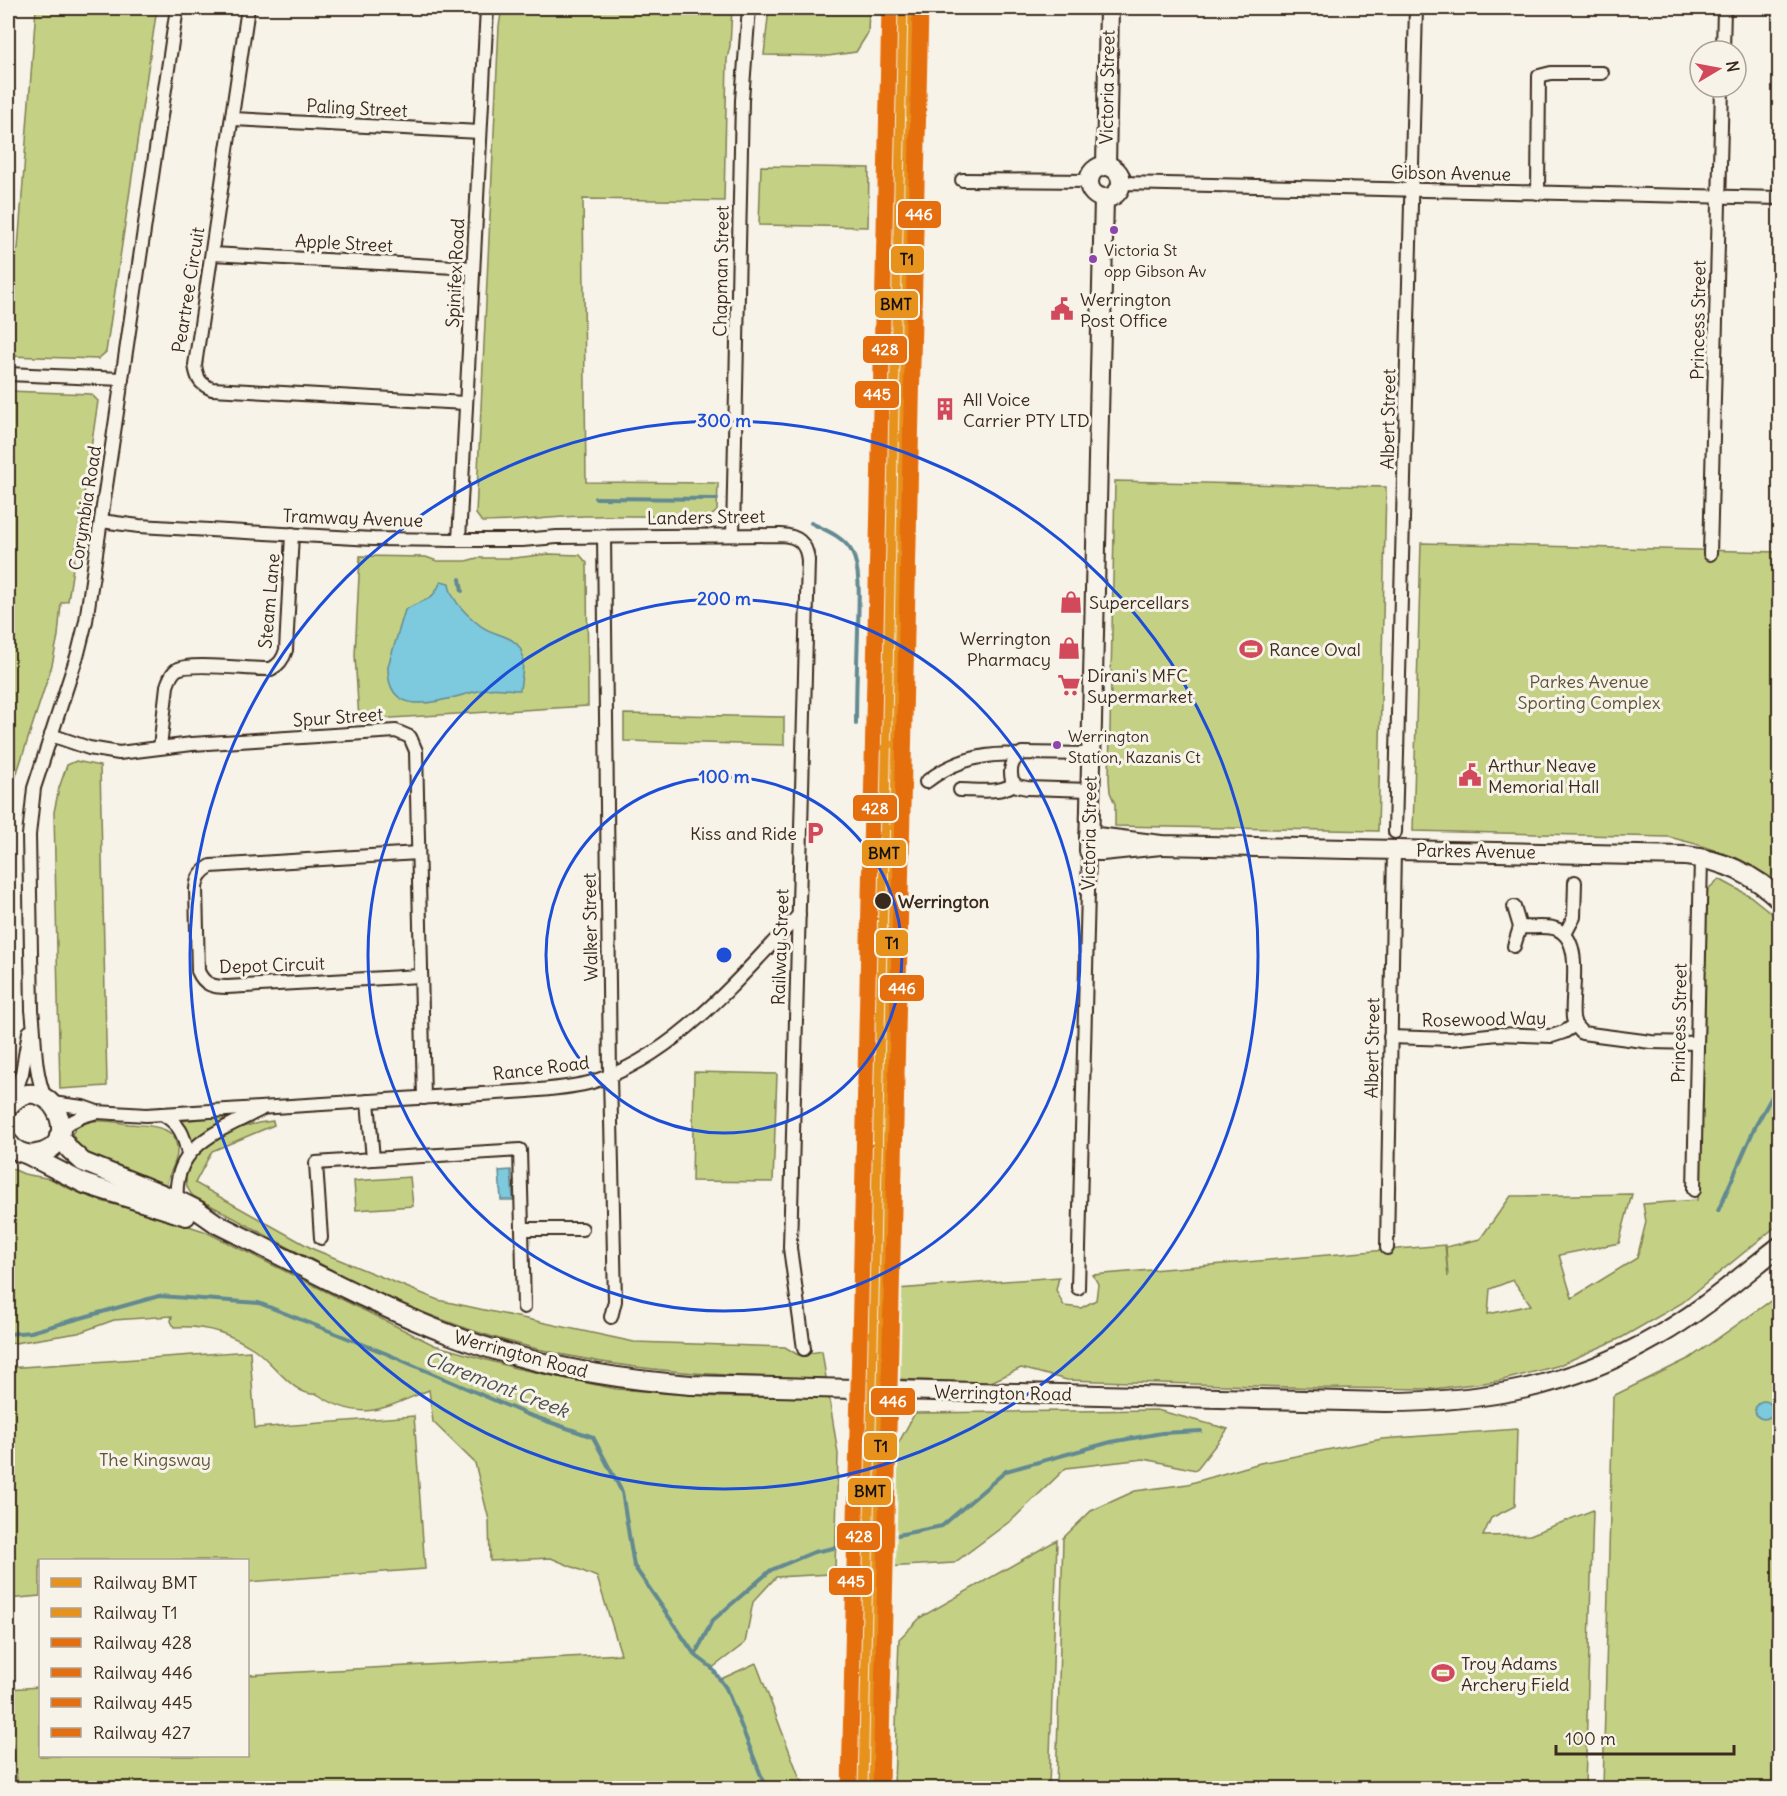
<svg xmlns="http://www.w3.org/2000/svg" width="1787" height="1796" viewBox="0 0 1787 1796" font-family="Delius,sans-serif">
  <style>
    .green { fill: #c4d185; stroke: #807e52; stroke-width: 1.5; fill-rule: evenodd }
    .water { fill: #7dc9dd; stroke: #638991; stroke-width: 1.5 }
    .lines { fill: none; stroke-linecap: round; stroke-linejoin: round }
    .stream { stroke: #638991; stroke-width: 4 }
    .street-casing { stroke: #3b2a1e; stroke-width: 16 }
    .secondary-casing { stroke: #3b2a1e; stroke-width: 22 }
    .street { stroke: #f7f3e8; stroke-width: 12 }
    .secondary { stroke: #f7f3e8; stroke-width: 18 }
    .rail-1-casing { stroke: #f7f3e8; stroke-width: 14 }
    .rail-2-casing { stroke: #f7f3e8; stroke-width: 14 }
    .rail-3-casing { stroke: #f7f3e8; stroke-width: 14 }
    .rail-4-casing { stroke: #f7f3e8; stroke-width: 14 }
    .rail-5-casing { stroke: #f7f3e8; stroke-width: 14 }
    .rail-6-casing { stroke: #f7f3e8; stroke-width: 14 }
    .rail-1 { stroke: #e6921c; stroke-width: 9 }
    .rail-2 { stroke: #e6921c; stroke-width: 9 }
    .rail-3 { stroke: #e56e0f; stroke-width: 9 }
    .rail-4 { stroke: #e56e0f; stroke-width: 9 }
    .rail-5 { stroke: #e56e0f; stroke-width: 9 }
    .rail-6 { stroke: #e56e0f; stroke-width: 9 }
    .ring { fill: none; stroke: #1d4ed8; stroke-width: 3 }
    .bus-dot { fill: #8e44ad; stroke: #f7f3e8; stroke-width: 2 }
    .stop-dot { fill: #3b2a1e; stroke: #f7f3e8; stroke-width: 2 }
    .labels { text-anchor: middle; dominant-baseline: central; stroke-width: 6; stroke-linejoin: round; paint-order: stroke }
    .bus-label { font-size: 16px; fill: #3b2a1e; stroke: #f7f3e8; text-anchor: start }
    .street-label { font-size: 18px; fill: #3b2a1e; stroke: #f7f3e8 }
    .poi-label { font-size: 18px; fill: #3b2a1e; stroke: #f7f3e8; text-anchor: start }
    .park-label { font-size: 18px; fill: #5d5438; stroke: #f7f3e8 }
    .stop-label { font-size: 18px; font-weight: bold; fill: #3b2a1e; stroke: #f7f3e8; text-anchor: start }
    .water-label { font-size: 20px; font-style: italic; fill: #4c524e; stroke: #f7f3e8 }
    .centre { fill: #1d4ed8; stroke: #f7f3e8; stroke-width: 3 }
    .ring-label { font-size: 18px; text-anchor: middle; font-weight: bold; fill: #1d4ed8; stroke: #f7f3e8; stroke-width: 6; stroke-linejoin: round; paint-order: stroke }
    .line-badge { stroke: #f7f3e8; stroke-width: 2 }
    .badge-label { font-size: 16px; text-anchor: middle; font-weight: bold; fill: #fff }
    .pale-badge-label { font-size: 16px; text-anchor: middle; font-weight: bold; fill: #111 }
  </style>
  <rect width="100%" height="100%" fill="#f7f3e8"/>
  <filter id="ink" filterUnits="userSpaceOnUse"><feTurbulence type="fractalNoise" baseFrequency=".0167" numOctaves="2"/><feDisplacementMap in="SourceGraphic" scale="12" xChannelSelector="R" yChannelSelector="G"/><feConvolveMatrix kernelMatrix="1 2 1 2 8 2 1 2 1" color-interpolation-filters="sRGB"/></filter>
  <g filter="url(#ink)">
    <g class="green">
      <path d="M36,8H157L106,352L98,359L8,356V250L18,249Z"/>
      <path d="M502,8H732L730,46L727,59L724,201L583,199L586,482L718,483L717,511L710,517C668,517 626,515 584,516C550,517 516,522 482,522L476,514L499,26Z"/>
      <path d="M769,8H869L868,33L856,52L828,56L764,55Z"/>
      <path d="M761,166L869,168L868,227L759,225Z"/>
      <path d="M8,391L91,394L98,401L68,601L61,603L58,636L52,665L12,788L8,815L11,965H8Z"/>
      <path d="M1115,481L1386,487L1378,831L1115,826V804L1110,792L1109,779Z"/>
      <path d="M1421,543L1779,552V882L1737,858L1696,844L1669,837L1413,831Z"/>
      <path d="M549,554L580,555L587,563L588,706L359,720L355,655L360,556L426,557L437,561H466L477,558H514Z"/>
      <path d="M624,714L784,717V745L624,741Z"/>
      <path d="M76,761L100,766L107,1086L60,1089L54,812L59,788L67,765Z"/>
      <path d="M1719,879L1750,896L1779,919V1224L1682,1303L1621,1338L1557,1366L1499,1381L1433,1389L1322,1388L1067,1380L1021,1368L989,1383L895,1379L897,1289L1059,1277L1056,1290L1064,1306L1081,1308L1096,1300L1098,1284L1093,1275L1445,1245L1448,1277L1446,1247L1480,1239L1511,1196L1632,1194L1619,1243L1559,1255L1572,1298L1637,1258L1646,1222L1643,1204L1697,1200L1707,890ZM1513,1280L1531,1305L1488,1314L1490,1289Z"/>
      <path d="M694,1072L777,1074L773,1182L692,1181Z"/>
      <path d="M222,1117L225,1121L204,1133L191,1142L179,1121Z"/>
      <path d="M91,1121C103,1120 116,1122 129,1124C149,1126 179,1124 177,1153C176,1166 166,1176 166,1189L94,1159L79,1146L72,1134L77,1126Z"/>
      <path d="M273,1121L274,1125L212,1151L195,1183L313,1249L438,1300L634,1342L785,1347L798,1355L822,1351L826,1378C696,1377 570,1368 446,1321C360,1289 274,1239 193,1196C186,1188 184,1181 188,1170C200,1138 242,1124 273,1121Z"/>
      <path d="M8,1167L24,1174L51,1179L74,1191L101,1201L161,1217L204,1231L434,1345L515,1368L616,1389L720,1397H829L838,1454L835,1569L831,1574L776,1577L753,1602L745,1643L711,1669L721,1679L756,1663L800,1779L810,1788H18L13,1748L8,1727V1689L40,1687V1756H248V1675L621,1654L597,1577L551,1558L490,1561L489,1520L475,1463L433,1422L429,1390C384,1408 362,1424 317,1394C294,1397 272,1361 254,1349C230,1333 202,1325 174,1327L171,1321L172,1316L114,1320L78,1333L8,1344Z"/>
      <path d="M410,1177L413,1206L356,1210L354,1181Z"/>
      <path d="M1779,1295V1788H1603L1613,1396L1690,1358Z"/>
      <path d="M250,1351L255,1428L414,1416L425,1569L248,1582V1560H40V1596L8,1599V1368Z"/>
      <path d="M1157,1410L1228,1429L1196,1470L1144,1459L1066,1468L1013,1519L954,1563L887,1567V1464L915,1413Z"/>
      <path d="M1517,1429L1515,1506L1491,1518L1483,1536L1530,1535L1593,1510L1585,1788H1056L1063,1538L1091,1511L1135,1491L1188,1484L1260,1463L1382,1439Z"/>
      <path d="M1057,1540L1049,1788H896L894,1785L899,1639L921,1617Z"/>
    </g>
    <g class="water">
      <path d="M441,581L449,583C450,599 468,616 481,626C494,636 517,635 522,653C525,665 521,679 520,690C509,690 497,687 487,689C453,695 386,728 388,666L405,610C424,597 431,605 441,581Z"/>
      <path d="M511,1170L513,1200H501L499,1171Z"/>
      <circle cx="1764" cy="1410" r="9"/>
    </g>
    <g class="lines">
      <g class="stream">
        <path d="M595,498L717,499"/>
        <path d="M811,523C826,530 844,537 852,552C862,572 858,609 858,631C857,662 856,693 856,724"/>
        <path d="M460,579L462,591"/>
        <path d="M1718,1211L1755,1127L1780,1082"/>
        <path d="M8,1334L31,1332L159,1296L259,1303L385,1353L526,1414L593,1437L622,1492L634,1566L695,1655L711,1667L726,1688L766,1788"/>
        <path d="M695,1655L712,1621L771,1570L814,1552L942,1526L1006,1471L1111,1442L1162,1433L1201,1431"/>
      </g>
      <g class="street-casing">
        <g id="street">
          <path d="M248,8L195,365C197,379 200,384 212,389L465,403"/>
          <path d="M1723,51L1724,8"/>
          <path d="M233,119L480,132"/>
          <path d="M962,180L1089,181"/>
          <path d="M1121,183L1780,198"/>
          <path d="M1538,193L1539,76L1551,73H1602"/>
          <path d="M212,254L473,268"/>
          <path d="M8,374L122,379"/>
          <path d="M101,521L139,526L373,539L459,540H522L557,537L781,535C797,536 806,542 808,560L790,1248L804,1349"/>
          <path d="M733,535L742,100L749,8"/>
          <path d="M604,536L610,1075L615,1301L611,1317"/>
          <path d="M459,540L487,8"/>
          <path d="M1710,554L1722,87"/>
          <path d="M51,735L89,748L119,753L192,744L396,731L410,737L416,751L424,1098"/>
          <path d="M160,747L167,686C169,680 171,674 176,670C189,661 252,670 271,669C279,665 283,660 286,650L292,534"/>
          <path d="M926,782C954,760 984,752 1019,755"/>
          <path d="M960,790C977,790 999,794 1014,784"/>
          <path d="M1090,790L1027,788L1017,786L1012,780C1009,768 1012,760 1022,753L1091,754"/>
          <path d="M1395,832L1416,8"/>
          <path d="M418,853L211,866C201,872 197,877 196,889L198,971C204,985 213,987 227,987L420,976"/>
          <path d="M1520,927C1530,928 1543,926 1553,928C1586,936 1570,993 1573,1018L1575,1025L1582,1033L1651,1042L1697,1043"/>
          <path d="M1565,934L1574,917L1575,882"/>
          <path d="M1514,946L1520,927L1514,907"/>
          <path d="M1390,1037L1451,1039L1498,1034L1552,1036L1564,1032L1575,1025"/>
          <path d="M45,1098C33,1067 36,1042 32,1010L29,835L34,788L78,653L86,621L177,8"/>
          <path d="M368,1101L373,1159L520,1150L524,1307"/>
          <path d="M12,1102L22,1073L29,1032"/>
          <path d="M52,1103L83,1107L97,1112L146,1115L528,1091C549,1089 571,1088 592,1082C676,1057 740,976 799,915"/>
          <path d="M162,1114C180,1124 184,1135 188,1154"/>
          <path d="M61,1127L83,1116L97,1112"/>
          <path d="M1694,1190L1701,858"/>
          <path d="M177,1200C172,1145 220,1131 260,1110"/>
          <path d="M522,1229H582"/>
          <path d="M321,1238L316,1163L373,1159"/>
          <path d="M1387,1248L1394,849"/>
          <path d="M1078,1288L1089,851"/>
        </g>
      </g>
      <g class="secondary-casing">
        <g id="secondary">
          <path d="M1106,166L1109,8"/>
          <circle cx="1105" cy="182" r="16"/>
          <path d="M1104,198L1089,851H1102L1161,845"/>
          <path d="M1089,836L1161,845L1686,856C1722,860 1754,874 1780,900"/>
          <path d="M8,1107C45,1062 90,1146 36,1154C25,1156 14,1151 8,1142"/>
          <path d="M59,1136L70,1150L83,1162L177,1200L197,1210L217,1224C293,1261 372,1305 451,1335C528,1364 609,1379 691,1385L1385,1402C1486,1402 1570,1387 1658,1336C1702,1311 1740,1277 1780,1246"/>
          <path d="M28,1155L85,1184L186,1216"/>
        </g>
      </g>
      <use href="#street" class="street"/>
      <use href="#secondary" class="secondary"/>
      <g class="rail-1-casing">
        <path id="rail-1" d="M863,1788L903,8"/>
      </g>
      <g class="rail-2-casing">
        <path id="rail-2" d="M873,1788L913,8"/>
      </g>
      <g class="rail-3-casing">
        <path id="rail-3" d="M853,1788L893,8"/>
      </g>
      <g class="rail-4-casing">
        <path id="rail-4" d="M884,1788L924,8"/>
      </g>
      <g class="rail-5-casing">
        <path id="rail-5" d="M846,1788L886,8"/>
      </g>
      <g class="rail-6-casing">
        <path id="rail-6" d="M877,1788L917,8"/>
      </g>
      <use href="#rail-1" class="rail-1"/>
      <use href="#rail-2" class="rail-2"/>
      <use href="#rail-3" class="rail-3"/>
      <use href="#rail-4" class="rail-4"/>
      <use href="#rail-5" class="rail-5"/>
      <use href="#rail-6" class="rail-6"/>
    </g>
  </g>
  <g class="ring">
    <circle cx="724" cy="955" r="178"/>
    <circle cx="724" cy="955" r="356"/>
    <circle cx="724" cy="955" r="534"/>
  </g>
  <defs>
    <g id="civic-bare" transform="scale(1.8)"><path d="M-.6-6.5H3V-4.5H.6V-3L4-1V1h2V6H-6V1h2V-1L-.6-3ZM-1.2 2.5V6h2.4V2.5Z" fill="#d1495b" stroke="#f7f3e8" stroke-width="2.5" paint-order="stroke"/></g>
    <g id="building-bare" transform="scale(1.8)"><path d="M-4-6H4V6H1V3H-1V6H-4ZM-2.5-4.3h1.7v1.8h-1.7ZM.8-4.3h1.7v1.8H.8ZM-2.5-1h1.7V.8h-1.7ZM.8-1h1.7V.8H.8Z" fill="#d1495b" stroke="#f7f3e8" stroke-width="2.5" paint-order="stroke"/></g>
    <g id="shop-bare" transform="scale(1.8)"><path d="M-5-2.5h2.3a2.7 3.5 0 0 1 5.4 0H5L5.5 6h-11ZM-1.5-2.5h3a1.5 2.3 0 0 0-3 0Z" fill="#d1495b" stroke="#f7f3e8" stroke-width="2.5" paint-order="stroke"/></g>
    <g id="stadium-bare" transform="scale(1.8)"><path d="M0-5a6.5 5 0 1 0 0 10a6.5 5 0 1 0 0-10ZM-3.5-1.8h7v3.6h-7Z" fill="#d1495b" stroke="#f7f3e8" stroke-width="2.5" paint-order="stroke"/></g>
    <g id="supermarket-bare" transform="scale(1.8)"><path d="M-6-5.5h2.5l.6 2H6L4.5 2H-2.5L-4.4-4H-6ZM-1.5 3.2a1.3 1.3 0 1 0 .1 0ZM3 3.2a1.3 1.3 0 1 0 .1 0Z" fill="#d1495b" stroke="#f7f3e8" stroke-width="2.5" paint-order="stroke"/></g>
    <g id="parking-bare" transform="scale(1.8)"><path d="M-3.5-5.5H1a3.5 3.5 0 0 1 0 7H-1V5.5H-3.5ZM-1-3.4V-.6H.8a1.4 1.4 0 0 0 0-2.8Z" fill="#d1495b" stroke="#f7f3e8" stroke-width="2.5" paint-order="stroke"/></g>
  </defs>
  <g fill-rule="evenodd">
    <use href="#civic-bare" x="1062" y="309"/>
    <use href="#building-bare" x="945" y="409"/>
    <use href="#shop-bare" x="1071" y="602"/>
    <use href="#shop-bare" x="1069" y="648"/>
    <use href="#stadium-bare" x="1251" y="649"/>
    <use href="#supermarket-bare" x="1069" y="685"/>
    <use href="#civic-bare" x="1470" y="775"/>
    <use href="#parking-bare" x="815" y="833"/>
    <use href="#stadium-bare" x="1443" y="1673"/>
  </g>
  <g class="bus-dot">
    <circle cx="1114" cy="230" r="5"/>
    <circle cx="1093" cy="259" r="5"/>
    <circle cx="1057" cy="745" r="5"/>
  </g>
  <circle class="stop-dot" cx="883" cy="901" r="9"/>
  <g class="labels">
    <g class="bus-label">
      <text x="1104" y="250">Victoria St<tspan x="1104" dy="21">opp Gibson Av</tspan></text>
      <text x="1068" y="736">Werrington<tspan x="1068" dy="21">Station, Kazanis Ct</tspan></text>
    </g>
    <g class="street-label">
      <text transform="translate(1107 87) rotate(-89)">Victoria Street</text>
      <text transform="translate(357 108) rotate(3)">Paling Street</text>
      <text transform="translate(1451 173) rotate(1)">Gibson Avenue</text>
      <text transform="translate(344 243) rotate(3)">Apple Street</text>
      <text transform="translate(721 271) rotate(-89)">Chapman Street</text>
      <text transform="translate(455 273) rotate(-87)">Spinifex Road</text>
      <text transform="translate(188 290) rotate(-81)">Peartree Circuit</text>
      <text transform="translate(1698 320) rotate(-89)">Princess Street</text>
      <text transform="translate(1388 419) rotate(-89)">Albert Street</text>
      <text transform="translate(85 508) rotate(-81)">Corymbia Road</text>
      <text transform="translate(706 517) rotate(-1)">Landers Street</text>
      <text transform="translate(353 518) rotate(2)">Tramway Avenue</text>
      <text transform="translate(269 601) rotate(-85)">Steam Lane</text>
      <text transform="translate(338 717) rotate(-4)">Spur Street</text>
      <text transform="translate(1089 833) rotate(-89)">Victoria Street</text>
      <text transform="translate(1476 851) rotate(1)">Parkes Avenue</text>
      <text transform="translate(590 927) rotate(-91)">Walker Street</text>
      <text transform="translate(780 947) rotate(-88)">Railway Street</text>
      <text transform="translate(272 965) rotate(-2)">Depot Circuit</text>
      <text transform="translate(1484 1019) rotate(-1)">Rosewood Way</text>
      <text transform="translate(1679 1023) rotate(-89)">Princess Street</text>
      <text transform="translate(1372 1048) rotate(-89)">Albert Street</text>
      <text transform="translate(541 1068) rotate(-7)">Rance Road</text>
      <text transform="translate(521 1354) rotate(15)">Werrington Road</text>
      <text transform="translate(1003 1393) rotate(1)">Werrington Road</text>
    </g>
    <g class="poi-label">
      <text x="1080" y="299">Werrington<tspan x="1080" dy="21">Post Office</tspan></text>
      <text x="963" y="399">All Voice<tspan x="963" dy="21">Carrier PTY LTD</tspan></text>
      <text x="1089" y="602">Supercellars</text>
      <text x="1051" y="638" text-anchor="end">Werrington<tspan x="1051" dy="21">Pharmacy</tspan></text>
      <text x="1269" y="649">Rance Oval</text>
      <text x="1087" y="675">Dirani's MFC<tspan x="1087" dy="21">Supermarket</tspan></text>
      <text x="1488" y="765">Arthur Neave<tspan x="1488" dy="21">Memorial Hall</tspan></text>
      <text x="797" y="833" text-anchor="end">Kiss and Ride</text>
      <text x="1461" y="1663">Troy Adams<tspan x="1461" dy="21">Archery Field</tspan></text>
    </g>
    <g class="park-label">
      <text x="1589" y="681">Parkes Avenue<tspan x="1589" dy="21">Sporting Complex</tspan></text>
      <text x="155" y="1459">The Kingsway</text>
    </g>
    <g class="stop-label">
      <text x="898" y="901">Werrington</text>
    </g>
    <g class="water-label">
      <text transform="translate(497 1384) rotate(21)">Claremont Creek</text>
    </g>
  </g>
  <circle cx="724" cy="955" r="9" class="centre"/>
  <g class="ring-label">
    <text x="724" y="427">300 m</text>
    <text x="724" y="605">200 m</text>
    <text x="724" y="783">100 m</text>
  </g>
  <g class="line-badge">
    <rect x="897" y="200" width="45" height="29" rx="6" fill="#e56e0f"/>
    <rect x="890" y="245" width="35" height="29" rx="6" fill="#e6921c"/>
    <rect x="874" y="290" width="45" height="29" rx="6" fill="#e6921c"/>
    <rect x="862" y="335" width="46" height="29" rx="6" fill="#e56e0f"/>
    <rect x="854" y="380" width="46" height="29" rx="6" fill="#e56e0f"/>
    <rect x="852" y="794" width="46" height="28" rx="6" fill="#e56e0f"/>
    <rect x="861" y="839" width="46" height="28" rx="6" fill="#e6921c"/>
    <rect x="875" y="929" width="34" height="28" rx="6" fill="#e6921c"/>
    <rect x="879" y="974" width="46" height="28" rx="6" fill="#e56e0f"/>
    <rect x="870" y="1387" width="46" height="29" rx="6" fill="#e56e0f"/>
    <rect x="863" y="1432" width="35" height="29" rx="6" fill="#e6921c"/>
    <rect x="847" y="1477" width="45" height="29" rx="6" fill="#e6921c"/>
    <rect x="836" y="1522" width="45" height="29" rx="6" fill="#e56e0f"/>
    <rect x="828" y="1567" width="45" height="29" rx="6" fill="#e56e0f"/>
  </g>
  <g class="badge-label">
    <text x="919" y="220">446</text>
    <text x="885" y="355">428</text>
    <text x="877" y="400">445</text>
    <text x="875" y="814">428</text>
    <text x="902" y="994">446</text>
    <text x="893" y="1407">446</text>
    <text x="859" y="1542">428</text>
    <text x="851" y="1587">445</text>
  </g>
  <g class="pale-badge-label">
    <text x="907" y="265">T1</text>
    <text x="896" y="310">BMT</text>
    <text x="884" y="859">BMT</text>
    <text x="892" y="949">T1</text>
    <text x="881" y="1452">T1</text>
    <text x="870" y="1497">BMT</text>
  </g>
  <rect width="1787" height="1796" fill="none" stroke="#f7f3e8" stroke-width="30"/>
  <rect x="15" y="15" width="1757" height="1766" fill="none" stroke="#3b2a1e" stroke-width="2" filter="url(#ink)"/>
  <rect x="39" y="1559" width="210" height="198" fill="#f7f3e8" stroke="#aca397" stroke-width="1.5"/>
  <rect x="51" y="1578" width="30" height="9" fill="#e6921c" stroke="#aca397" stroke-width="1.5"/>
  <text x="93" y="1589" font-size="18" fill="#3b2a1e">Railway BMT</text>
  <rect x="51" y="1608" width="30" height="9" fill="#e6921c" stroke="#aca397" stroke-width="1.5"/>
  <text x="93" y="1619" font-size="18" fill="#3b2a1e">Railway T1</text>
  <rect x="51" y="1638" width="30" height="9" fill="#e56e0f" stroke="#aca397" stroke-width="1.5"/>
  <text x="93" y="1649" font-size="18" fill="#3b2a1e">Railway 428</text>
  <rect x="51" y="1668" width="30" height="9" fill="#e56e0f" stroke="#aca397" stroke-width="1.5"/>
  <text x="93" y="1679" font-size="18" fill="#3b2a1e">Railway 446</text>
  <rect x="51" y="1698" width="30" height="9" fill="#e56e0f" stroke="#aca397" stroke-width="1.5"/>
  <text x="93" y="1709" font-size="18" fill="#3b2a1e">Railway 445</text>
  <rect x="51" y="1728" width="30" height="9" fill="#e56e0f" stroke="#aca397" stroke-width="1.5"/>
  <text x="93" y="1739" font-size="18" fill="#3b2a1e">Railway 427</text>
  <g transform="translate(1718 69) rotate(80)"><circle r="28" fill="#f7f3e8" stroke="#aca397" stroke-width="1.5"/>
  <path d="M0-4.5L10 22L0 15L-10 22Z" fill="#d1495b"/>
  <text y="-9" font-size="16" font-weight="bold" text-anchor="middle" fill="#3b2a1e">N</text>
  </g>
  <path d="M1556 1745v9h178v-9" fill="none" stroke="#3b2a1e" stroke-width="3"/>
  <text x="1565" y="1745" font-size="18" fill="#3b2a1e" stroke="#f7f3e8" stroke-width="4.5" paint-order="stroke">100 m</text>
</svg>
